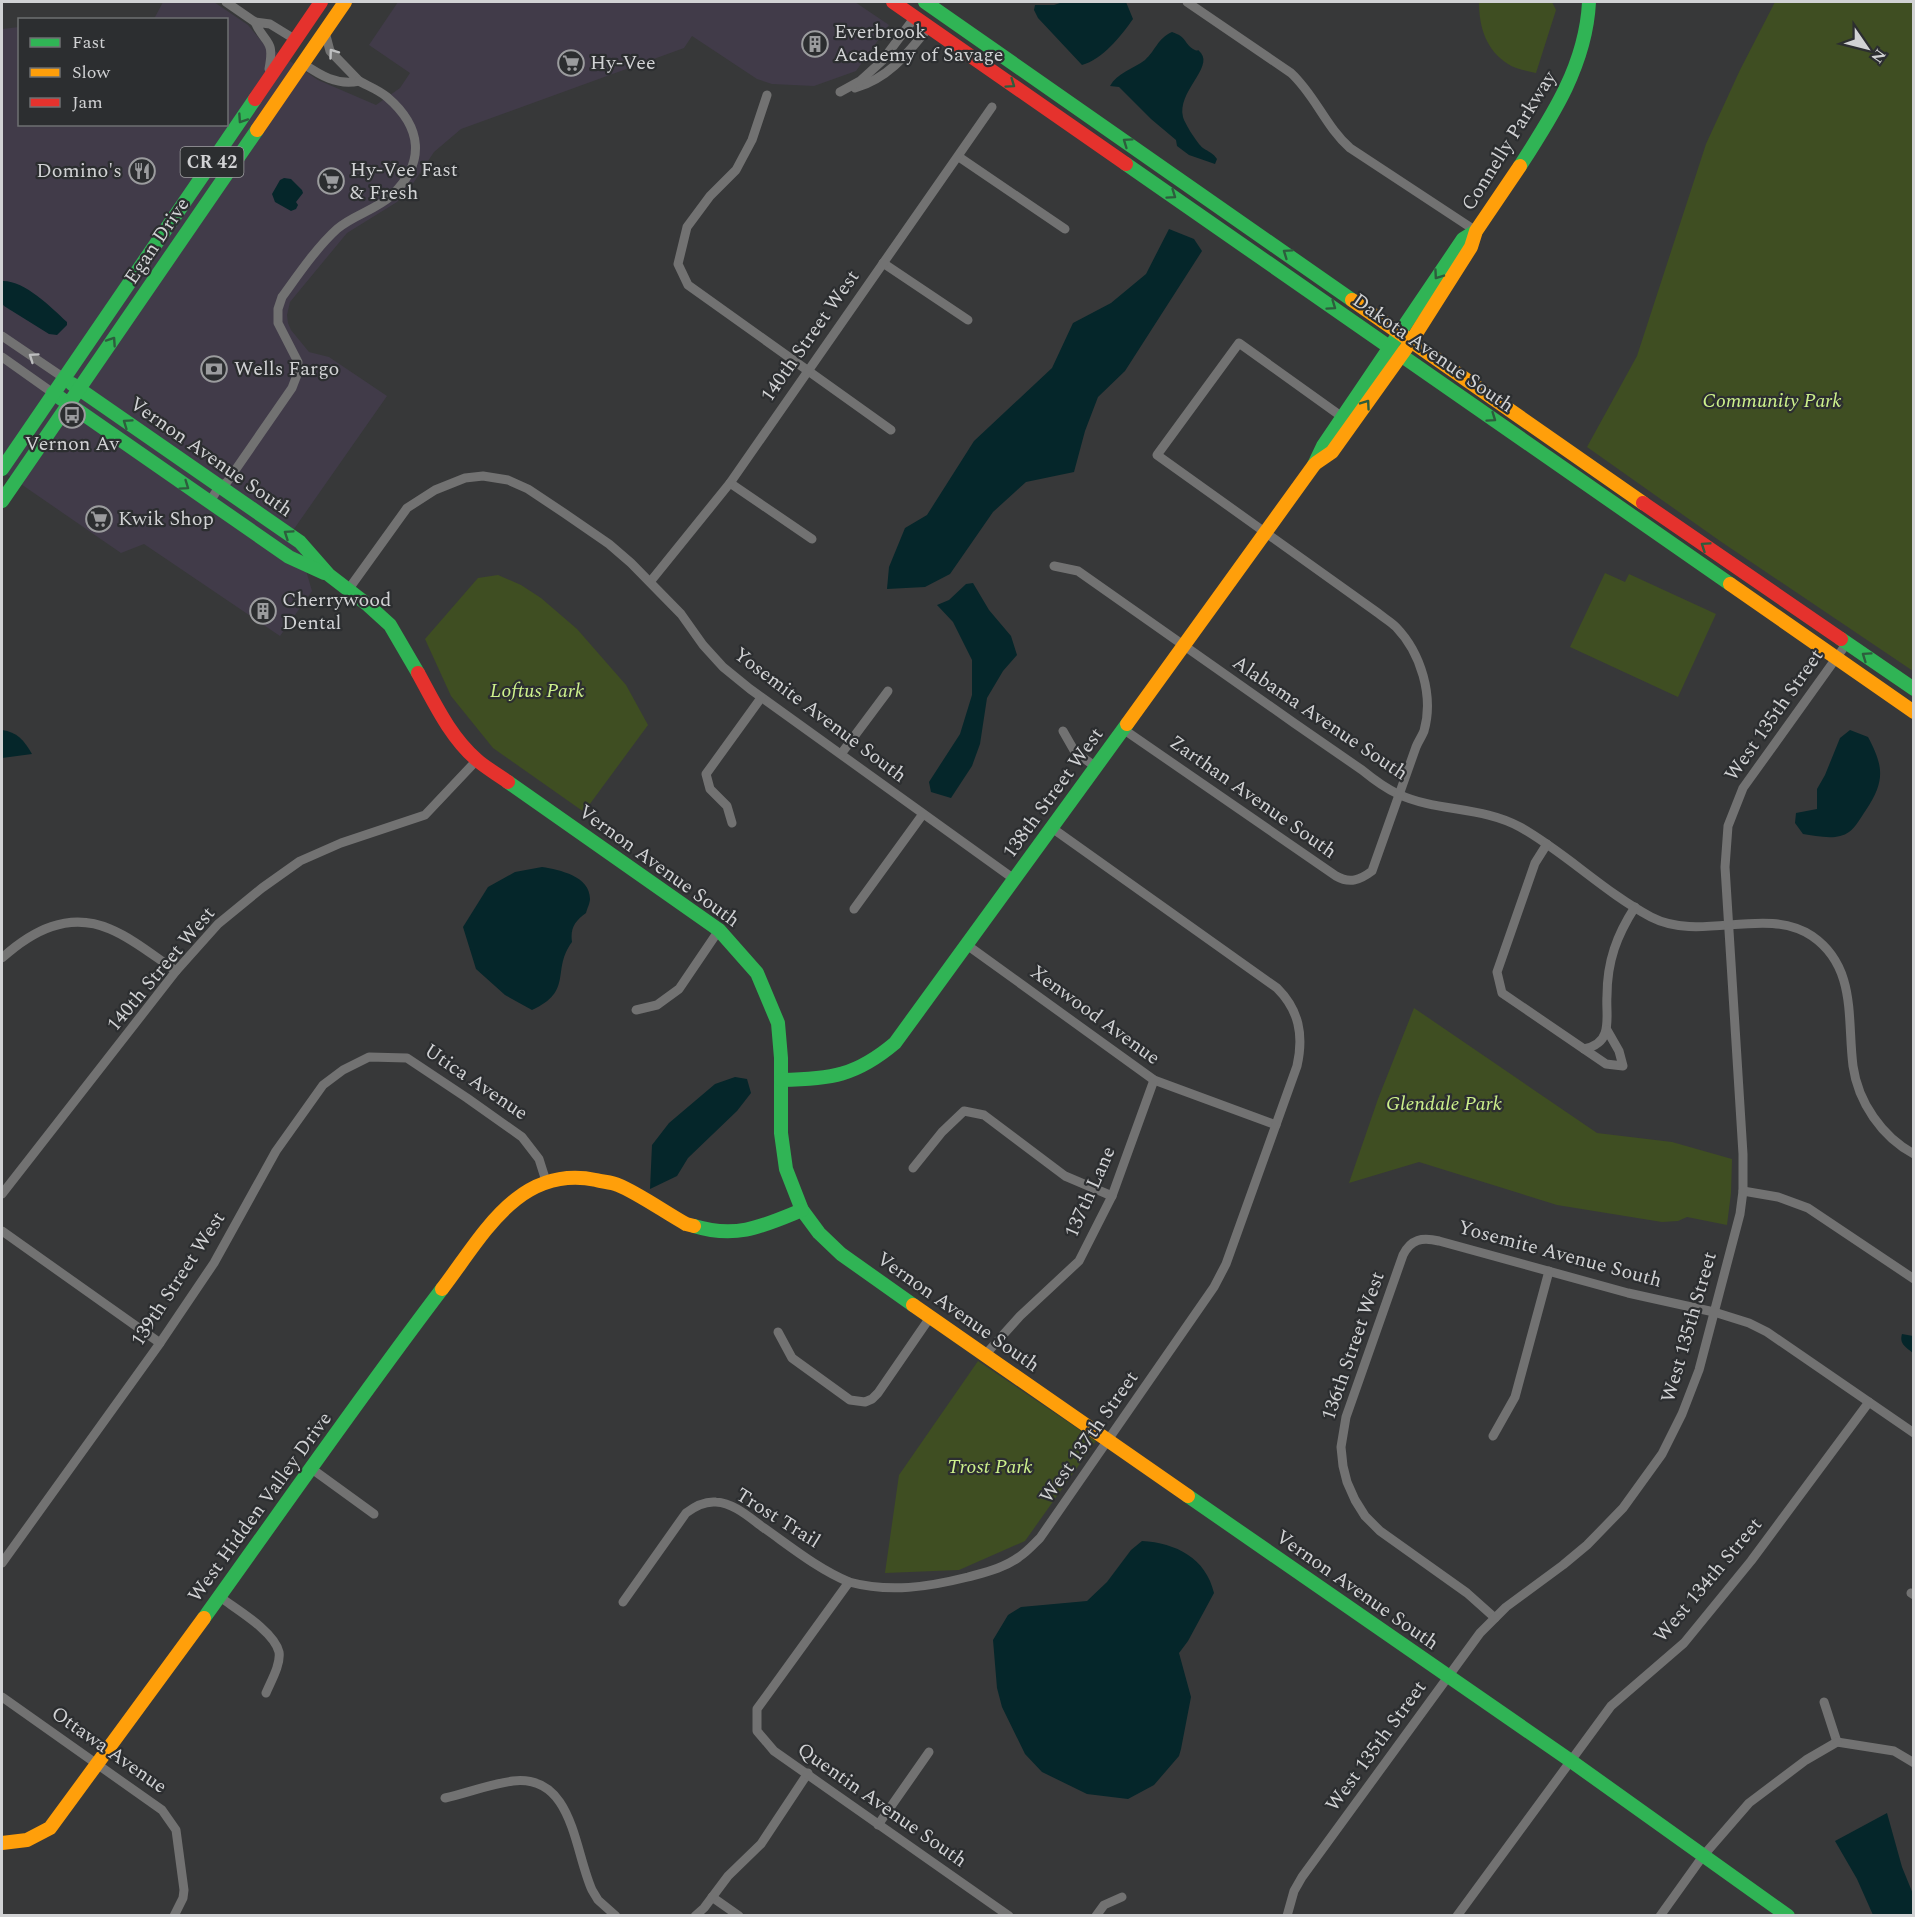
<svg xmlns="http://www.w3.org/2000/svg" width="1915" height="1917" viewBox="0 0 1915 1917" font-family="Spectral,serif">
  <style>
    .commercial { fill: #413b49 }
    .green { fill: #3f4e22 }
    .water { fill: #05262a }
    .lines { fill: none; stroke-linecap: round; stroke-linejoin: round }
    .street { stroke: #727272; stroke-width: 9 }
    .fast { stroke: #30b455; stroke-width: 14 }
    .slow { stroke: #ff9f0a; stroke-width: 14 }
    .jam { stroke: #e5322d; stroke-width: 14 }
    .oneway { stroke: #bebfc0 }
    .oneway2 { stroke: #2d5d3d }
    .labels { text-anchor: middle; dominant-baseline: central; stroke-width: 4.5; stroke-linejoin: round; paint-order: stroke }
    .shield { fill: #2c2e30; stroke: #a0a1a3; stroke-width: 1.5 }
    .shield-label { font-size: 18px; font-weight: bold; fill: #d1d2d4 }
    .poi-label { font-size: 20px; fill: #d1d2d4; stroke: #2c2e30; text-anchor: start }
    .street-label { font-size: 20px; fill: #d1d2d4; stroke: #2c2e30 }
    .park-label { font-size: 20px; font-style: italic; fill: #cdf18c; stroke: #2c2e30 }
  </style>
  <rect width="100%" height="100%" fill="#373839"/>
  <path class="commercial" d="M163,2H214L248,25L263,43L318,80L376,105L400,88L410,73L369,45L398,2H855L889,25L856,71L814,86L772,84L757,79L692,36L684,48L461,129L434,152L414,182L397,202L347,233L290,302L287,315L288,323L291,330L309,352L329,357L387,396L294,529L312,591L280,636L144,544L121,553L2,471V29L19,27L20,124H226V20L154,19Z"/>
  <g class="green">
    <path d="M1479,2H1552L1556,10L1536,73C1527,71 1515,69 1508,64C1486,50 1479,27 1479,2Z"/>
    <path d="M1775,2H1913V671L1720,541L1587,447L1637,356L1706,144L1740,70Z"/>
    <path d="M1605,573L1625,582L1629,574L1716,614L1678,697L1570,647Z"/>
    <path d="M498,575L521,585L541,598L577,629L626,685L648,725L584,812L493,748L451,696L425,639L478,578Z"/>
    <path d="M1414,1008L1597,1133L1672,1142L1732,1159L1731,1193L1727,1225L1687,1217L1678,1221L1662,1222L1557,1205L1419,1162L1349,1183L1378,1099Z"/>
    <path d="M978,1361L1096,1441L1025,1541L959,1570L885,1573L899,1475Z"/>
  </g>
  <g class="water">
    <path d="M1063,2H1126L1133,19C1121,36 1102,60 1082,65L1038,18L1034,10L1035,5H1054Z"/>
    <path d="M1172,32C1187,37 1183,42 1193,49C1200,53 1196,47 1201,53C1213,68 1177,92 1183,117C1185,124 1197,143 1203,148C1209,152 1213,153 1217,159L1215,164L1189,155L1177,146L1176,140L1151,119L1119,87L1110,86C1117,73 1133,69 1145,60C1156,50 1157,39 1172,32Z"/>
    <path d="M284,178L291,179L302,190L303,193L296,202L298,205L296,209L291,211L275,202L272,194L280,180Z"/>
    <path d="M1169,229L1194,239L1202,251L1125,371L1098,397L1085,431L1074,472L1026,482L993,512L950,574L925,587L887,589L889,567L905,528L927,515L974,441L1052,368L1073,323L1111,303L1146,274Z"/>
    <path d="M2,281C24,280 51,307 67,322V325L57,335L49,334L4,306L2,303Z"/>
    <path d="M973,583L989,610L1011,636L1017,655L1003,671L987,698L980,744L972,766L951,798L931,792L929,782L960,734L972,695V660L953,622L937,605L949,600L966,584Z"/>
    <path d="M2,730C17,732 24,740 32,754L2,758Z"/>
    <path d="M1850,730L1868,737C1884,767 1885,781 1866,810C1861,817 1856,827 1849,832C1837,841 1817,836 1803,834L1795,823L1796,813L1817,809V789L1825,775L1840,738Z"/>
    <path d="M542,867C560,870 590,876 590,899C590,903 587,909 586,913C575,921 570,928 572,942C551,970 574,991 532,1010L505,995L476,969L463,927L488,887L515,872Z"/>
    <path d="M735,1077L747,1079L751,1093L737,1111L688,1158L677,1176L650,1189L652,1145L669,1123L715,1084Z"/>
    <path d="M1902,1334L1913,1336V1353C1906,1347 1899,1344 1902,1334Z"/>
    <path d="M1142,1541C1176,1543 1206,1558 1214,1593L1188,1641L1179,1653L1191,1697L1181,1749L1179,1756L1154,1785L1128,1799L1087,1794L1042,1772L1025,1754L1002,1707L997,1688L993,1640L1008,1615L1021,1607L1087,1601L1107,1582L1131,1550Z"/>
    <path d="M1887,1813L1902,1867L1913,1894V1915H1873L1857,1879L1835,1841Z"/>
  </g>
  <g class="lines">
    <g class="street">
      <path d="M226,2L255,22"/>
      <path d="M1187,2L1291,73C1315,95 1326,127 1350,148L1476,231"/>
      <path d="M302,63C320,75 337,86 359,81L330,51L325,32"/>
      <path d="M269,69C275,38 265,45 255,22L270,24L296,40"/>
      <path d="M855,88C889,78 907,54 929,27"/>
      <path d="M840,92L860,81L882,61L915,17"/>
      <path d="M767,95L752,140L736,170L710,196L687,227L678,264L688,285L891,430"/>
      <path d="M959,157L1065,229"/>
      <path d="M883,263L968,320"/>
      <path d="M2,336L64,378"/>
      <path d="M2,357L53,393"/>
      <path d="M730,483L812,539"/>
      <path d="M209,503L219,487L227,482L292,388L297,375L298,362L278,323V309L282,297C298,275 317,247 337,229C353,215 376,210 392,195C426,162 422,127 387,97C379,90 368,86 359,81"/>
      <path d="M1054,566L1078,571C1150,622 1222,672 1294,723C1317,739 1339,754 1362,770C1373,779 1385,788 1398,794C1436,812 1482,806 1520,827C1566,853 1604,892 1651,917C1701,943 1765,905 1812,936C1857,967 1847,1019 1853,1066C1858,1102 1882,1137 1914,1154"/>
      <path d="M650,582L730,483L992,107"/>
      <path d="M348,590L407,508L435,490L465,478L483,476L508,480L528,489L564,513L609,544L631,563L681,614L703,645L723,667L750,689L1014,879"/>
      <path d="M1123,729L1336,876C1350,884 1360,880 1372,871L1416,747C1418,742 1422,736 1424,731C1434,696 1421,653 1396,627C1391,622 1384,618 1378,613L1157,455L1239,343L1345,419"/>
      <path d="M1063,731L1075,752L1096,767"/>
      <path d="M841,754L888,691"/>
      <path d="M732,823L727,806L710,789L706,774L761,698"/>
      <path d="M1547,844L1535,863L1497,972L1502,993L1584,1049C1593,1047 1602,1043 1605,1033C1609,1022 1606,1007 1607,996C1607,961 1617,935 1635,907"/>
      <path d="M854,909L923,814"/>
      <path d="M967,945L1154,1080L1276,1125"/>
      <path d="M2,958C32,931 68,911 110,929C134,939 155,957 176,971"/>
      <path d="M636,1010L657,1005L679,989L719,930"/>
      <path d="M1584,1049L1606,1064L1623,1066L1619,1051L1607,1030"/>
      <path d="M913,1168L942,1132L964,1111L984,1115L1065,1176L1112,1196"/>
      <path d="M1743,1191L1778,1197L1808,1208L1914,1279"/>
      <path d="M2,1194L176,971L218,924L262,888L300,861L341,843L425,815L477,760"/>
      <path d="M2,1231L160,1343"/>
      <path d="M778,1332L792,1358L850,1400L865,1402L872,1399L878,1393L931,1316"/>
      <path d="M985,1355L1020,1316L1079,1261L1112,1196L1154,1080"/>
      <path d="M1493,1436L1515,1397L1549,1271"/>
      <path d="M312,1469L374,1514"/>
      <path d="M2,1563L160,1343L214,1263L276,1151L323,1085L343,1070L369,1057L407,1058L467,1098L522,1137L539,1159L546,1181"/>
      <path d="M1911,1593L1914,1595"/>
      <path d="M220,1597C236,1609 274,1631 279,1652C281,1664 271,1681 266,1693"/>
      <path d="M623,1602L686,1513C695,1506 704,1501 716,1502C734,1503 750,1518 764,1528C791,1547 818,1569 849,1582"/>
      <path d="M1495,1618L1467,1593L1380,1531L1365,1516L1355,1500L1347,1482L1343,1466L1341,1447L1346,1417L1403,1255C1411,1239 1422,1237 1439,1241L1628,1293L1714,1312L1749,1323L1767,1332L1914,1433"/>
      <path d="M2,1697L162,1810L176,1830L184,1890L183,1898L174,1916"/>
      <path d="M1824,1702L1837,1742"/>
      <path d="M1837,1742L1894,1751L1914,1763"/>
      <path d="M445,1798C467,1793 490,1784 513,1781C573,1774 574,1850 592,1890L598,1900L616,1916"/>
      <path d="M878,1825L929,1752"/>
      <path d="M712,1897L739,1916"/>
      <path d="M695,1916L704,1908L728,1876L761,1844L808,1773"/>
      <path d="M1009,1916L774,1751L757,1731V1709L849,1582C890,1593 928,1587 968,1577C986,1572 1004,1568 1019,1557C1027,1552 1033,1545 1040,1538L1214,1287L1226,1264L1297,1066C1304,1035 1299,1010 1277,988L1052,828"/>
      <path d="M1096,1916L1104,1905L1122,1897"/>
      <path d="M1287,1916L1294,1891L1302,1877L1480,1633L1506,1607L1563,1565L1587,1545L1623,1508L1662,1454L1682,1414L1699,1370L1740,1214L1743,1191V1154L1725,867L1728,826L1743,788L1847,643"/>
      <path d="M1457,1916L1611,1706L1684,1643L1751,1561L1869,1402"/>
      <path d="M1660,1916L1703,1856L1749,1803L1806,1760L1837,1742"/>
    </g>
    <g class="fast">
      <path d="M925,2L1352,300"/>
      <path d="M1126,164L1730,584"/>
      <path d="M1520,166C1553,115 1586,64 1589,2"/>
      <path d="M72,384L300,542L329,575L368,605L390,625L418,673"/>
      <path d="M53,393L289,557L324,573"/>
      <path d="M1314,465L1323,446L1463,239L1476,231"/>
      <path d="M2,469L255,99"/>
      <path d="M2,501L257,130"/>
      <path d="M1841,639L1914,689"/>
      <path d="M508,782L719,930L757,973L778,1023L781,1058V1133L786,1169L802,1210L819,1233L841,1254L913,1305"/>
      <path d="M781,1080C831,1079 856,1076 895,1043L1127,724"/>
      <path d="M694,1226C737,1239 763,1226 802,1210"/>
      <path d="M1188,1496L1571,1761L1788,1916"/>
      <path d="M204,1618C283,1508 360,1397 442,1289"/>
    </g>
    <g class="slow">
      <path d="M257,130L345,2"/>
      <path d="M1352,300L1643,503"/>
      <path d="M1316,463L1332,452L1412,340L1471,247L1476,231L1520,166"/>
      <path d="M1730,584L1914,712"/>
      <path d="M1127,724L1314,465"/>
      <path d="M442,1289C482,1237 518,1164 596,1180C603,1182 611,1182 618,1185C638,1193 666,1213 686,1224L694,1226"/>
      <path d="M913,1305L1188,1496"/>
      <path d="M2,1843L27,1840L50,1828L204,1618"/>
    </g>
    <g class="jam">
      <path d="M893,2L1126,164"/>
      <path d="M255,99L321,2"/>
      <path d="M1643,503L1841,639"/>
      <path d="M418,673C434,702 450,737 477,760C486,768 497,774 508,782"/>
    </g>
  </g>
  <defs><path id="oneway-chevron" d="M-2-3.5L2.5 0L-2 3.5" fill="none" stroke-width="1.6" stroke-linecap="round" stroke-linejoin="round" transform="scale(1.5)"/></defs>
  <g class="oneway">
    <use href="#oneway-chevron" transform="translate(333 53) rotate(-126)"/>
    <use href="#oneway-chevron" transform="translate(33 357) rotate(-145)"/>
  </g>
  <g class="oneway2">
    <use href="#oneway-chevron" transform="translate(1011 84) rotate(35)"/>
    <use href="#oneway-chevron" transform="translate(242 119) rotate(124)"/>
    <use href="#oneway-chevron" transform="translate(1127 142) rotate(-145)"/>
    <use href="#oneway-chevron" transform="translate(1172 195) rotate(35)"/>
    <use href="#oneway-chevron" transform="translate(1287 253) rotate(-145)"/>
    <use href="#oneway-chevron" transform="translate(1438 275) rotate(125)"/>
    <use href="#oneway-chevron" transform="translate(1332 306) rotate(35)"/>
    <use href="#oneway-chevron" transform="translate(112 341) rotate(-56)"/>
    <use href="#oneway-chevron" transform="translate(1366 404) rotate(-55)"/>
    <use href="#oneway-chevron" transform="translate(1492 418) rotate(35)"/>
    <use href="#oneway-chevron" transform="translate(127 423) rotate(-145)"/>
    <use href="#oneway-chevron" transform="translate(185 486) rotate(35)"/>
    <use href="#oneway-chevron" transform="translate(288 534) rotate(-146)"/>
    <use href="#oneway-chevron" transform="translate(1705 546) rotate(-146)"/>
    <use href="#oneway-chevron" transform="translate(1866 656) rotate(-145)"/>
  </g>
  <defs>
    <g id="building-ring" transform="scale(1.35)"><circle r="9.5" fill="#2c2e30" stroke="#9b9c9e" stroke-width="1.5"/><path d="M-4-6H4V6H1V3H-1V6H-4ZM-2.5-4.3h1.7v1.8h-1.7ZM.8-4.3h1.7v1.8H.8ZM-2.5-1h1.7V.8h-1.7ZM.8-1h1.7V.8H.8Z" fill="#9b9c9e"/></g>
    <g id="supermarket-ring" transform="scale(1.35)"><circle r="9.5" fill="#2c2e30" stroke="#9b9c9e" stroke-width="1.5"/><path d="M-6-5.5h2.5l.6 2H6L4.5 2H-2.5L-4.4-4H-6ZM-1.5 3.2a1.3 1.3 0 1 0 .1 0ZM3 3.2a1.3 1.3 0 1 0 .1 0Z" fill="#9b9c9e"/></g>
    <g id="restaurant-ring" transform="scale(1.35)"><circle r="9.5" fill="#2c2e30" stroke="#9b9c9e" stroke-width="1.5"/><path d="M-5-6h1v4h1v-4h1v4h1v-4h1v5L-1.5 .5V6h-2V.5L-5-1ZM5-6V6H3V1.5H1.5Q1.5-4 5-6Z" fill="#9b9c9e"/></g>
    <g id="bank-ring" transform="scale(1.35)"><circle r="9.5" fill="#2c2e30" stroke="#9b9c9e" stroke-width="1.5"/><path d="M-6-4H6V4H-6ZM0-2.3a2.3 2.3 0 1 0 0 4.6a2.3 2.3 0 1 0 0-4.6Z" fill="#9b9c9e"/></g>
    <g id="bus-ring" transform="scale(1.35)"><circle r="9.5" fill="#2c2e30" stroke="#9b9c9e" stroke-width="1.5"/><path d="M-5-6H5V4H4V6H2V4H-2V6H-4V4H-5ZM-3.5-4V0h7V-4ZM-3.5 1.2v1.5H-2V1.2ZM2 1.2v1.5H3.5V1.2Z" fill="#9b9c9e"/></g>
  </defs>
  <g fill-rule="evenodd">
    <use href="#building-ring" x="815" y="44"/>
    <use href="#supermarket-ring" x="571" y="63"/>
    <use href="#restaurant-ring" x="142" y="171"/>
    <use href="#supermarket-ring" x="331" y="181"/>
    <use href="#bank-ring" x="214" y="369"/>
    <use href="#bus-ring" x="72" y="415"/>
    <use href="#supermarket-ring" x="99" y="519"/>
    <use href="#building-ring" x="263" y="611"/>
  </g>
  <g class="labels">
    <rect class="shield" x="180.5" y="147" width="63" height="30" rx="4.5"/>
    <g class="shield-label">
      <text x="212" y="162">CR 42</text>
    </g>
    <g class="poi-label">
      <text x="834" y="32">Everbrook<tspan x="834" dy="23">Academy of Savage</tspan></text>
      <text x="590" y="63">Hy-Vee</text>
      <text x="350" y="170">Hy-Vee Fast<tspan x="350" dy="23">&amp; Fresh</tspan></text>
      <text x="122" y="171" text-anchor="end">Domino's</text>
      <text x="234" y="369">Wells Fargo</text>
      <text x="72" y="444" text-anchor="middle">Vernon Av</text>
      <text x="118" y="519">Kwik Shop</text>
      <text x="282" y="600">Cherrywood<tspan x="282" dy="23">Dental</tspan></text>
    </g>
    <g class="street-label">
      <text transform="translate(1509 141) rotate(-58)">Connelly Parkway</text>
      <text transform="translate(157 241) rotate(-56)">Egan Drive</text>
      <text transform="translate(810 336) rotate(-55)">140th Street West</text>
      <text transform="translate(1433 353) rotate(35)">Dakota Avenue South</text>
      <text transform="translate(211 457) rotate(35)">Vernon Avenue South</text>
      <text transform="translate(820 715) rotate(37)">Yosemite Avenue South</text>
      <text transform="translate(1774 715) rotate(-55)">West 135th Street</text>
      <text transform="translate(1320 718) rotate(34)">Alabama Avenue South</text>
      <text transform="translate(1053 793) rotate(-54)">138th Street West</text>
      <text transform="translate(1253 797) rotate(35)">Zarthan Avenue South</text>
      <text transform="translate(659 866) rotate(36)">Vernon Avenue South</text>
      <text transform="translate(161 969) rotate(-50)">140th Street West</text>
      <text transform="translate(1095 1015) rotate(36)">Xenwood Avenue</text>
      <text transform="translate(476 1082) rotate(34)">Utica Avenue</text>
      <text transform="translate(1090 1192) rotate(-66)">137th Lane</text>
      <text transform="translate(1560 1254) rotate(15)">Yosemite Avenue South</text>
      <text transform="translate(178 1279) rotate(-57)">139th Street West</text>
      <text transform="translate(958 1312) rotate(35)">Vernon Avenue South</text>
      <text transform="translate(1689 1327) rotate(-74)">West 135th Street</text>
      <text transform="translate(1353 1346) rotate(-71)">136th Street West</text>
      <text transform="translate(1089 1437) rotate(-55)">West 137th Street</text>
      <text transform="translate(260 1507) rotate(-54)">West Hidden Valley Drive</text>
      <text transform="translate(778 1518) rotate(32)">Trost Trail</text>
      <text transform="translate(1708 1580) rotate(-50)">West 134th Street</text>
      <text transform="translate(1357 1590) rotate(35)">Vernon Avenue South</text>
      <text transform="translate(1376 1746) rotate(-54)">West 135th Street</text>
      <text transform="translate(109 1750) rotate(35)">Ottawa Avenue</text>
      <text transform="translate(882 1805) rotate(35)">Quentin Avenue South</text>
    </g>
    <g class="park-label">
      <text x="1772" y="401">Community Park</text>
      <text x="537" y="691">Loftus Park</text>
      <text x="1444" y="1104">Glendale Park</text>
      <text x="990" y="1467">Trost Park</text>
    </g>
  </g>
  <rect width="1915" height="1917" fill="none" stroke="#d1d2d4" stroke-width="6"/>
  <rect x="18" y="18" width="210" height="108" fill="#2c2e30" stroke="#6e7072" stroke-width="1.5"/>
  <rect x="30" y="38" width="30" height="9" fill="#30b455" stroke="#6e7072" stroke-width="1.5"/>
  <text x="72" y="48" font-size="18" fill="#d1d2d4">Fast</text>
  <rect x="30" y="68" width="30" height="9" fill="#ff9f0a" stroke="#6e7072" stroke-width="1.5"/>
  <text x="72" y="78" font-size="18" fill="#d1d2d4">Slow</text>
  <rect x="30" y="98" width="30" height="9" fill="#e5322d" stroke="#6e7072" stroke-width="1.5"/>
  <text x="72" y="108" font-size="18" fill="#d1d2d4">Jam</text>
  <g transform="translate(1867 48) rotate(125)" stroke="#2c2e30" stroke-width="4.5" paint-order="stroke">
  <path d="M0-4.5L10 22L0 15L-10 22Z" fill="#d1d2d4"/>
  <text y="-9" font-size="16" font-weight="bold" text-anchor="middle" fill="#d1d2d4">N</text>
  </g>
</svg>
